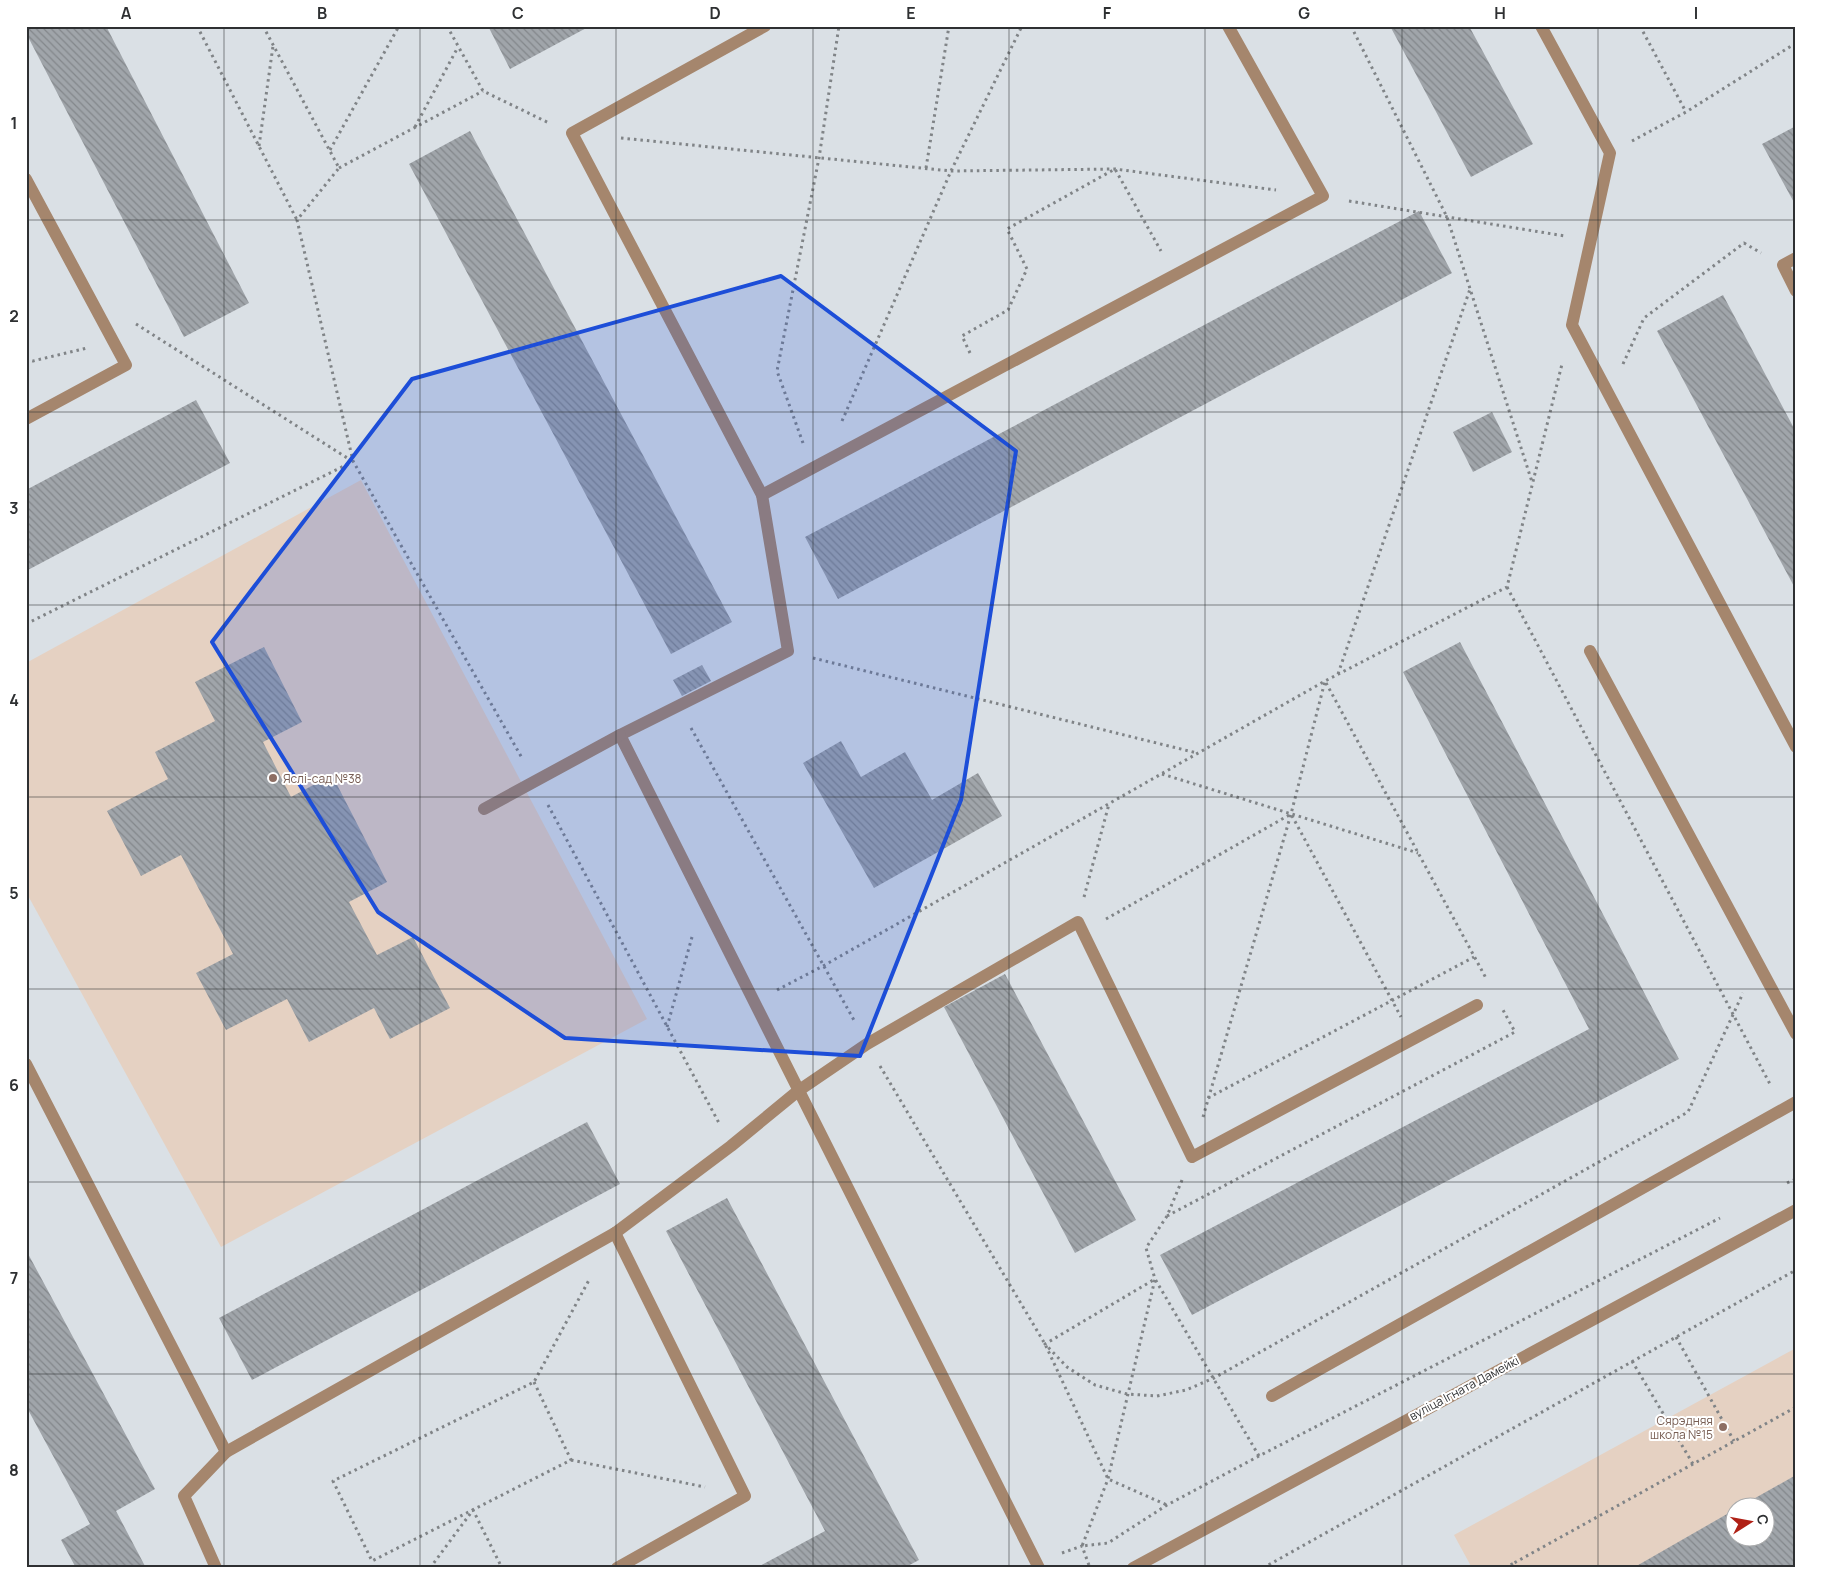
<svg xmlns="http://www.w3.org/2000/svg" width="1822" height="1594" viewBox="0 0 1822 1594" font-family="Manrope,sans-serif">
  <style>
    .education { fill: #e5d1c2; fill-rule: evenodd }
    .building { fill: url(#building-back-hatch) }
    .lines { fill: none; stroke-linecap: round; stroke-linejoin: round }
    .path { stroke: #808487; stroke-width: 3; stroke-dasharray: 2.5 4; stroke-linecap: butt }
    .minor { stroke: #a5866d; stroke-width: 12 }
    .marked { fill: #1d4ed8; fill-opacity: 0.2; stroke: #1d4ed8; stroke-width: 4; stroke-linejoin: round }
    .grid { fill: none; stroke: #2e3032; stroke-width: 1; stroke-opacity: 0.55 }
    .education-dot { fill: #8d6e63; stroke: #fff; stroke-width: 2 }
    .labels { text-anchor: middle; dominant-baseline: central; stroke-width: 4; stroke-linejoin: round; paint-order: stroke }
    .education-label { font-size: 12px; fill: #785e54; stroke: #fff; text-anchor: start }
    .street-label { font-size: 12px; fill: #2e3032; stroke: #fff }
    .neatline { fill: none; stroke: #2e3032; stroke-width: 2 }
    .grid-label { font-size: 16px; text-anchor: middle; font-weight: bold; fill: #2e3032 }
  </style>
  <defs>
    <pattern id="building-back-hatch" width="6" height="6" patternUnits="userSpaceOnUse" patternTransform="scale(1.25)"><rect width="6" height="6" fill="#a0a5aa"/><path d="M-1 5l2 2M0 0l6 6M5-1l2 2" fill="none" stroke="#83878b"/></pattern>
  </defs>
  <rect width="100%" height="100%" fill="#dae0e5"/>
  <g class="education">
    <path d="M361,480L647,1019L221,1247L26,892V663Z"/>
    <path d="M1796,1348V1568H1472L1454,1535ZM1734,1506H1764V1536H1734Z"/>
  </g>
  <g class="building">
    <path d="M26,26H106L249,303L184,337L26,33Z"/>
    <path d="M488,26H590L510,69Z"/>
    <path d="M1390,26H1469L1533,144L1471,177Z"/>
    <path d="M1796,126V206L1762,144Z"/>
    <path d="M470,131L732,622L671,654L409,164Z"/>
    <path d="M1419,211L1452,273L838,599L805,537Z"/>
    <path d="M1723,295L1796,432V590L1657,331Z"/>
    <path d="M196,400L230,463L26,571V490Z"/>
    <path d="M1492,412L1512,452L1473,472L1453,432Z"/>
    <path d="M1460,642L1679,1059L1192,1315L1160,1255L1589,1029L1403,672Z"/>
    <path d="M264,647L302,722L263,742L291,797L332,775L387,882L349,902L377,955L413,937L450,1008L390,1039L374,1008L309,1042L287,999L226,1030L196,973L233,954L181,855L141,876L107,811L168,779L155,752L215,721L195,682Z"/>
    <path d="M702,665L711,681L682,696L673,680Z"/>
    <path d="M841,741L861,777L905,752L932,800L978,773L1002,816L874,888L803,763Z"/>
    <path d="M1005,974L1136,1220L1075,1253L944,1007Z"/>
    <path d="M587,1122L620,1184L252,1380L219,1318Z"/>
    <path d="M727,1198L919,1560L904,1568H756L825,1531L666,1231Z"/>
    <path d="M26,1250L155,1489L116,1511L146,1568H76L61,1540L90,1524L26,1406Z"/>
    <path d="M1796,1475V1568H1633L1734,1510V1536H1764V1506H1741Z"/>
  </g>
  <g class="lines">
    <g class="path">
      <path d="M197,26L297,220"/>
      <path d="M263,26L339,168L297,220L353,461L522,758"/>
      <path d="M447,26L483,91L549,123"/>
      <path d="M1351,26L1447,217L1532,482"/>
      <path d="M1640,26L1686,112"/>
      <path d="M415,127L458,47"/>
      <path d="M621,138L951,171L1115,169L1276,190"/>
      <path d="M1632,141L1686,112L1796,43"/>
      <path d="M259,146L273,46"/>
      <path d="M330,150L399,26"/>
      <path d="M339,168L483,91"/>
      <path d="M926,168L949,26"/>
      <path d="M1349,201L1565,236"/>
      <path d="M136,324L352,461"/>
      <path d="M970,353L962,336L1008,310L1027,269L1007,229L1115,169L1161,251"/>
      <path d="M26,359L33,361L87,348"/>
      <path d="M1623,364L1644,318L1744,243L1761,253"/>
      <path d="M842,421L951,171L1022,26"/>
      <path d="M803,443L777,371L819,158L839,26"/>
      <path d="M1507,587L1771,1086"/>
      <path d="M26,624L352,462"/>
      <path d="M813,658L1197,753"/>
      <path d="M1338,674L1470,289"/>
      <path d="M691,728L855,1022"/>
      <path d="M1162,774L1418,853"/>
      <path d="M548,805L719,1123"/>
      <path d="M1084,897L1109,804"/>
      <path d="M1106,919L1291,814L1401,1017"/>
      <path d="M777,990L823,966L1325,681L1507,587L1562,364"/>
      <path d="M667,1027L692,937"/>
      <path d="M880,1066L1045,1344L1108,1479L1167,1505"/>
      <path d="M1208,1098L1474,957"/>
      <path d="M1203,1117L1291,814L1325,681L1487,980"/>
      <path d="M1182,1180L1167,1216L1146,1248L1155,1279L1108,1479L1082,1546L1108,1543L1167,1505L1259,1456L1720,1218"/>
      <path d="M1787,1183L1796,1179"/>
      <path d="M1167,1216L1515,1032L1503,1010"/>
      <path d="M1676,1337L1734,1441"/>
      <path d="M1632,1361L1693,1464"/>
      <path d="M534,1382L571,1460L372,1561L333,1481L534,1382L589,1280"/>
      <path d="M1259,1456L1155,1279L1045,1344L1067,1367L1095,1385L1127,1394L1157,1396L1186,1390L1214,1378L1688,1112L1743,993"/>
      <path d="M571,1460L705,1487"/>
      <path d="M1062,1553L1082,1546L1090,1568"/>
      <path d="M430,1568L473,1510L502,1568"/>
      <path d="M1263,1568L1796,1270"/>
      <path d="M1505,1568L1514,1563"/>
      <path d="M1517,1568L1514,1563L1796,1407"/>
    </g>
    <g class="minor">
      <path d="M765,26L572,133L762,495L788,651L620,735L1039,1568"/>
      <path d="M1541,26L1610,153L1572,325L1796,747"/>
      <path d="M26,179L126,365L26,419"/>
      <path d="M1796,258L1783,265L1796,291"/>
      <path d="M762,495L1323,196L1228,26"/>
      <path d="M1590,651L1796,1034"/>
      <path d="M484,809L620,735"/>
      <path d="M26,1064L226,1452L184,1496L216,1568"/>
      <path d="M615,1233L745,1496L617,1568"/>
      <path d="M1272,1396L1796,1102"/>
      <path d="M226,1452L615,1233L731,1146L798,1091L867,1044L1078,922L1192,1157L1477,1005"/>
      <path d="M1133,1568L1796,1210"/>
    </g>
  </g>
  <path class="marked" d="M781,276L1016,451L961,800L860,1056L565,1038L378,912L212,642L412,379Z"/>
  <path class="grid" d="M224,26V1568M420,26V1568M616,26V1568M813,26V1568M1009,26V1568M1205,26V1568M1402,26V1568M1598,26V1568M26,220H1796M26,412H1796M26,605H1796M26,797H1796M26,989H1796M26,1182H1796M26,1374H1796"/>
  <g class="education-dot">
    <circle cx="273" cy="778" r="5"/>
    <circle cx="1723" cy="1427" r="5"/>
  </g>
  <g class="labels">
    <g class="education-label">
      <text x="283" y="778">Яслі-сад №38</text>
      <text x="1713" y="1420" text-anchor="end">Сярэдняя<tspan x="1713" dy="14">школа №15</tspan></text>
    </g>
    <g class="street-label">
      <text transform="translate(1464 1388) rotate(-28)">вуліца Ігната Дамейкі</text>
    </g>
  </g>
  <rect width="1822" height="1594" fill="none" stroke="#ffffff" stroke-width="55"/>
  <g transform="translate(1750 1522) rotate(79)"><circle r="24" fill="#ffffff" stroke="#abacad"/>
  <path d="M0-4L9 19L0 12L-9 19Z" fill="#b02116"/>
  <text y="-8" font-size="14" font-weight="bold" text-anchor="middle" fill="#2e3032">С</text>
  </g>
  <rect x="28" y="28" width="1766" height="1538" class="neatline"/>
  <g class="grid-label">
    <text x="126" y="19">A</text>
    <text x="322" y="19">B</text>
    <text x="518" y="19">C</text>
    <text x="715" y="19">D</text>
    <text x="911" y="19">E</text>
    <text x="1107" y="19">F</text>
    <text x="1304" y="19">G</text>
    <text x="1500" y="19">H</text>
    <text x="1696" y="19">I</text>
    <text x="14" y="129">1</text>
    <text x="14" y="322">2</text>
    <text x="14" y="514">3</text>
    <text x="14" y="706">4</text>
    <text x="14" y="899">5</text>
    <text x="14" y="1091">6</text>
    <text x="14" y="1284">7</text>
    <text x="14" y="1476">8</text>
  </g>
</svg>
